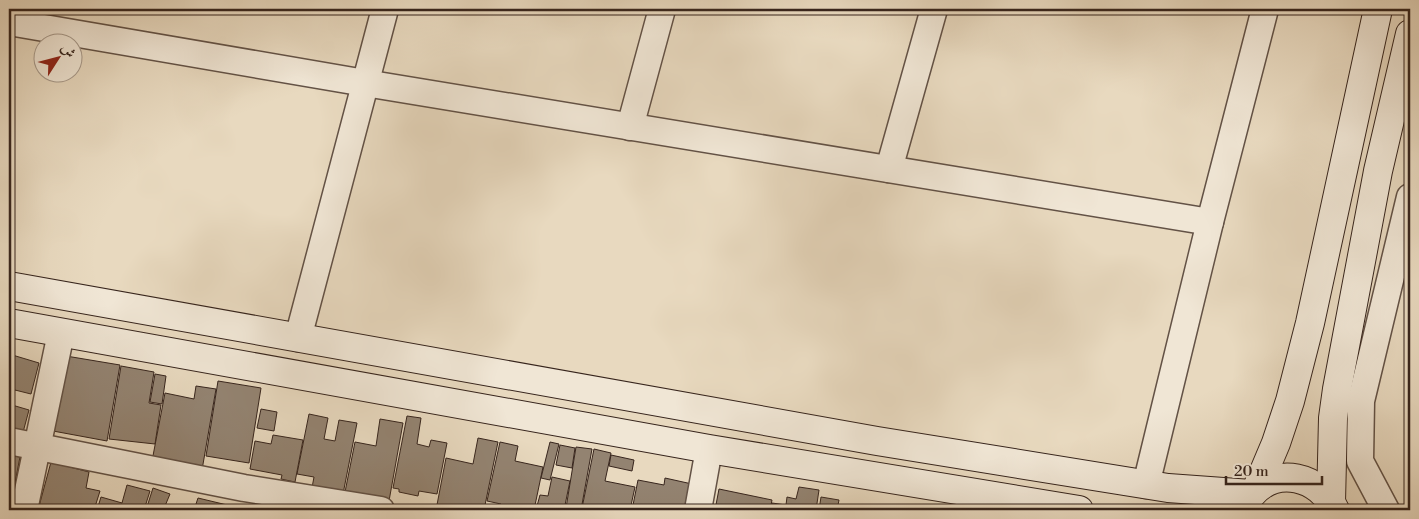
<svg xmlns="http://www.w3.org/2000/svg" width="1419" height="519" viewBox="0 0 1419 519" font-family="'Libre Bodoni',Amiri,serif">
  <style>
    .building { fill: #938371; stroke: #37251d }
    .lines { fill: none; stroke-linecap: round; stroke-linejoin: round }
    .street-casing { stroke: #635246; stroke-width: 29 }
    .secondary-casing { stroke: #37251d; stroke-width: 30 }
    .street { stroke: #f0e6d5; stroke-width: 26 }
    .secondary { stroke: #f0e6d5; stroke-width: 28 }
  </style>
  <rect width="100%" height="100%" fill="#e8d9bf"/>
  <filter id="stains"><feTurbulence type="fractalNoise" baseFrequency=".004" numOctaves="4"/><feColorMatrix values="0 0 0 0 .2 0 0 0 0 .09 0 0 0 0 .02 0 0 0 .5 -.17"/></filter>
  <radialGradient id="worn" r=".72"><stop offset=".6" stop-color="#630" stop-opacity="0"/><stop offset="1" stop-color="#630" stop-opacity=".3"/></radialGradient>
  <g class="building">
    <path d="M9,354L39,363L31,394L15,390L13,396L9,395Z"/>
    <path d="M66,356L120,365L107,441L53,431Z"/>
    <path d="M121,366L154,372L149,403L161,405L155,444L109,439Z"/>
    <path d="M155,374L166,376L162,404L150,402Z"/>
    <path d="M218,381L261,388L249,463L206,456Z"/>
    <path d="M196,386L216,389L202,470L152,461L165,393L194,399Z"/>
    <path d="M9,396L14,397L12,405L29,410L22,436L9,432Z"/>
    <path d="M261,409L277,412L274,431L257,428Z"/>
    <path d="M309,414L328,418L324,439L335,441L339,420L357,423L342,499L311,493L314,477L297,474Z"/>
    <path d="M407,416L421,418L417,444L429,447L431,440L447,443L437,494L419,491L418,496L399,492V489L393,488Z"/>
    <path d="M380,419L403,423L389,501L345,492L355,442L376,446Z"/>
    <path d="M273,435L303,440L295,482L281,479L282,475L250,469L255,441L271,444Z"/>
    <path d="M478,438L498,442L484,510H436L446,458L473,464Z"/>
    <path d="M500,442L518,446L515,461L543,467L534,510H500L501,504L487,501Z"/>
    <path d="M550,442L559,444L550,480L541,478Z"/>
    <path d="M560,445L575,448L572,468L556,465Z"/>
    <path d="M576,447L592,449L581,510L566,508Z"/>
    <path d="M594,449L611,453L605,481L635,487L630,510H593L582,508Z"/>
    <path d="M9,455L20,457L12,498L9,497Z"/>
    <path d="M611,455L634,460L632,471L609,466Z"/>
    <path d="M51,462L89,472L86,488L100,491L94,510H38Z"/>
    <path d="M552,477L570,481L564,510L537,506L540,495L548,496Z"/>
    <path d="M665,478L692,484L686,510H632L638,480L664,485Z"/>
    <path d="M127,485L150,491L144,510H97L101,497L122,503Z"/>
    <path d="M799,487L819,490L816,510H771L772,503L786,505L787,497L796,499Z"/>
    <path d="M153,488L170,494L165,506L179,510H146Z"/>
    <path d="M719,489L772,500L770,510H715Z"/>
    <path d="M821,497L839,500L837,510H819Z"/>
    <path d="M198,498L248,510H194Z"/>
  </g>
  <g class="lines">
    <g class="street-casing">
      <g id="street">
        <path d="M9,22L365,83L1210,222"/>
        <path d="M630,127L662,9"/>
        <path d="M889,169L934,9"/>
        <path d="M298,338L385,9"/>
        <path d="M9,441L244,488L381,510"/>
        <path d="M1146,485L1210,222L1265,9"/>
        <path d="M24,510L61,333"/>
        <path d="M698,510L709,449"/>
        <path d="M1386,510L1360,461L1361,401L1410,197"/>
      </g>
    </g>
    <g class="secondary-casing">
      <g id="secondary">
        <path d="M9,286L877,441L1168,488L1251,494"/>
        <path d="M9,323L709,449L1079,510"/>
        <path d="M1257,488L1276,443L1290,401L1310,323L1378,9"/>
        <path d="M1251,495C1276,465 1320,476 1335,510"/>
        <path d="M1331,502L1333,418L1337,389L1378,171L1410,34"/>
      </g>
    </g>
    <use href="#street" class="street"/>
    <use href="#secondary" class="secondary"/>
  </g>
  <rect width="1419" height="519" fill="none" stroke="#e8d9bf" stroke-width="30"/>
  <rect x="10" y="10" width="1399" height="499" fill="none" stroke="#37251d" stroke-width="2.5"/>
  <rect x="15" y="15" width="1389" height="489" fill="none" stroke="#37251d"/>
  <g transform="translate(58 58) rotate(54)"><circle r="24" fill="#f0e6d5" stroke="#a6998b"/>
  <path d="M0-4L9 19L0 12L-9 19Z" fill="#8f2418"/>
  <text y="-8" font-size="14" font-weight="bold" text-anchor="middle" fill="#37251d">ش</text>
  </g>
  <path d="M1226 476v8h96v-8" fill="none" stroke="#37251d" stroke-width="2.5"/>
  <text x="1234" y="476" font-size="15" fill="#37251d" stroke="#f0e6d5" stroke-width="4" paint-order="stroke">20 m</text>
  <rect width="100%" height="100%" filter="url(#stains)"/>
  <rect width="100%" height="100%" fill="url(#worn)"/>
</svg>
